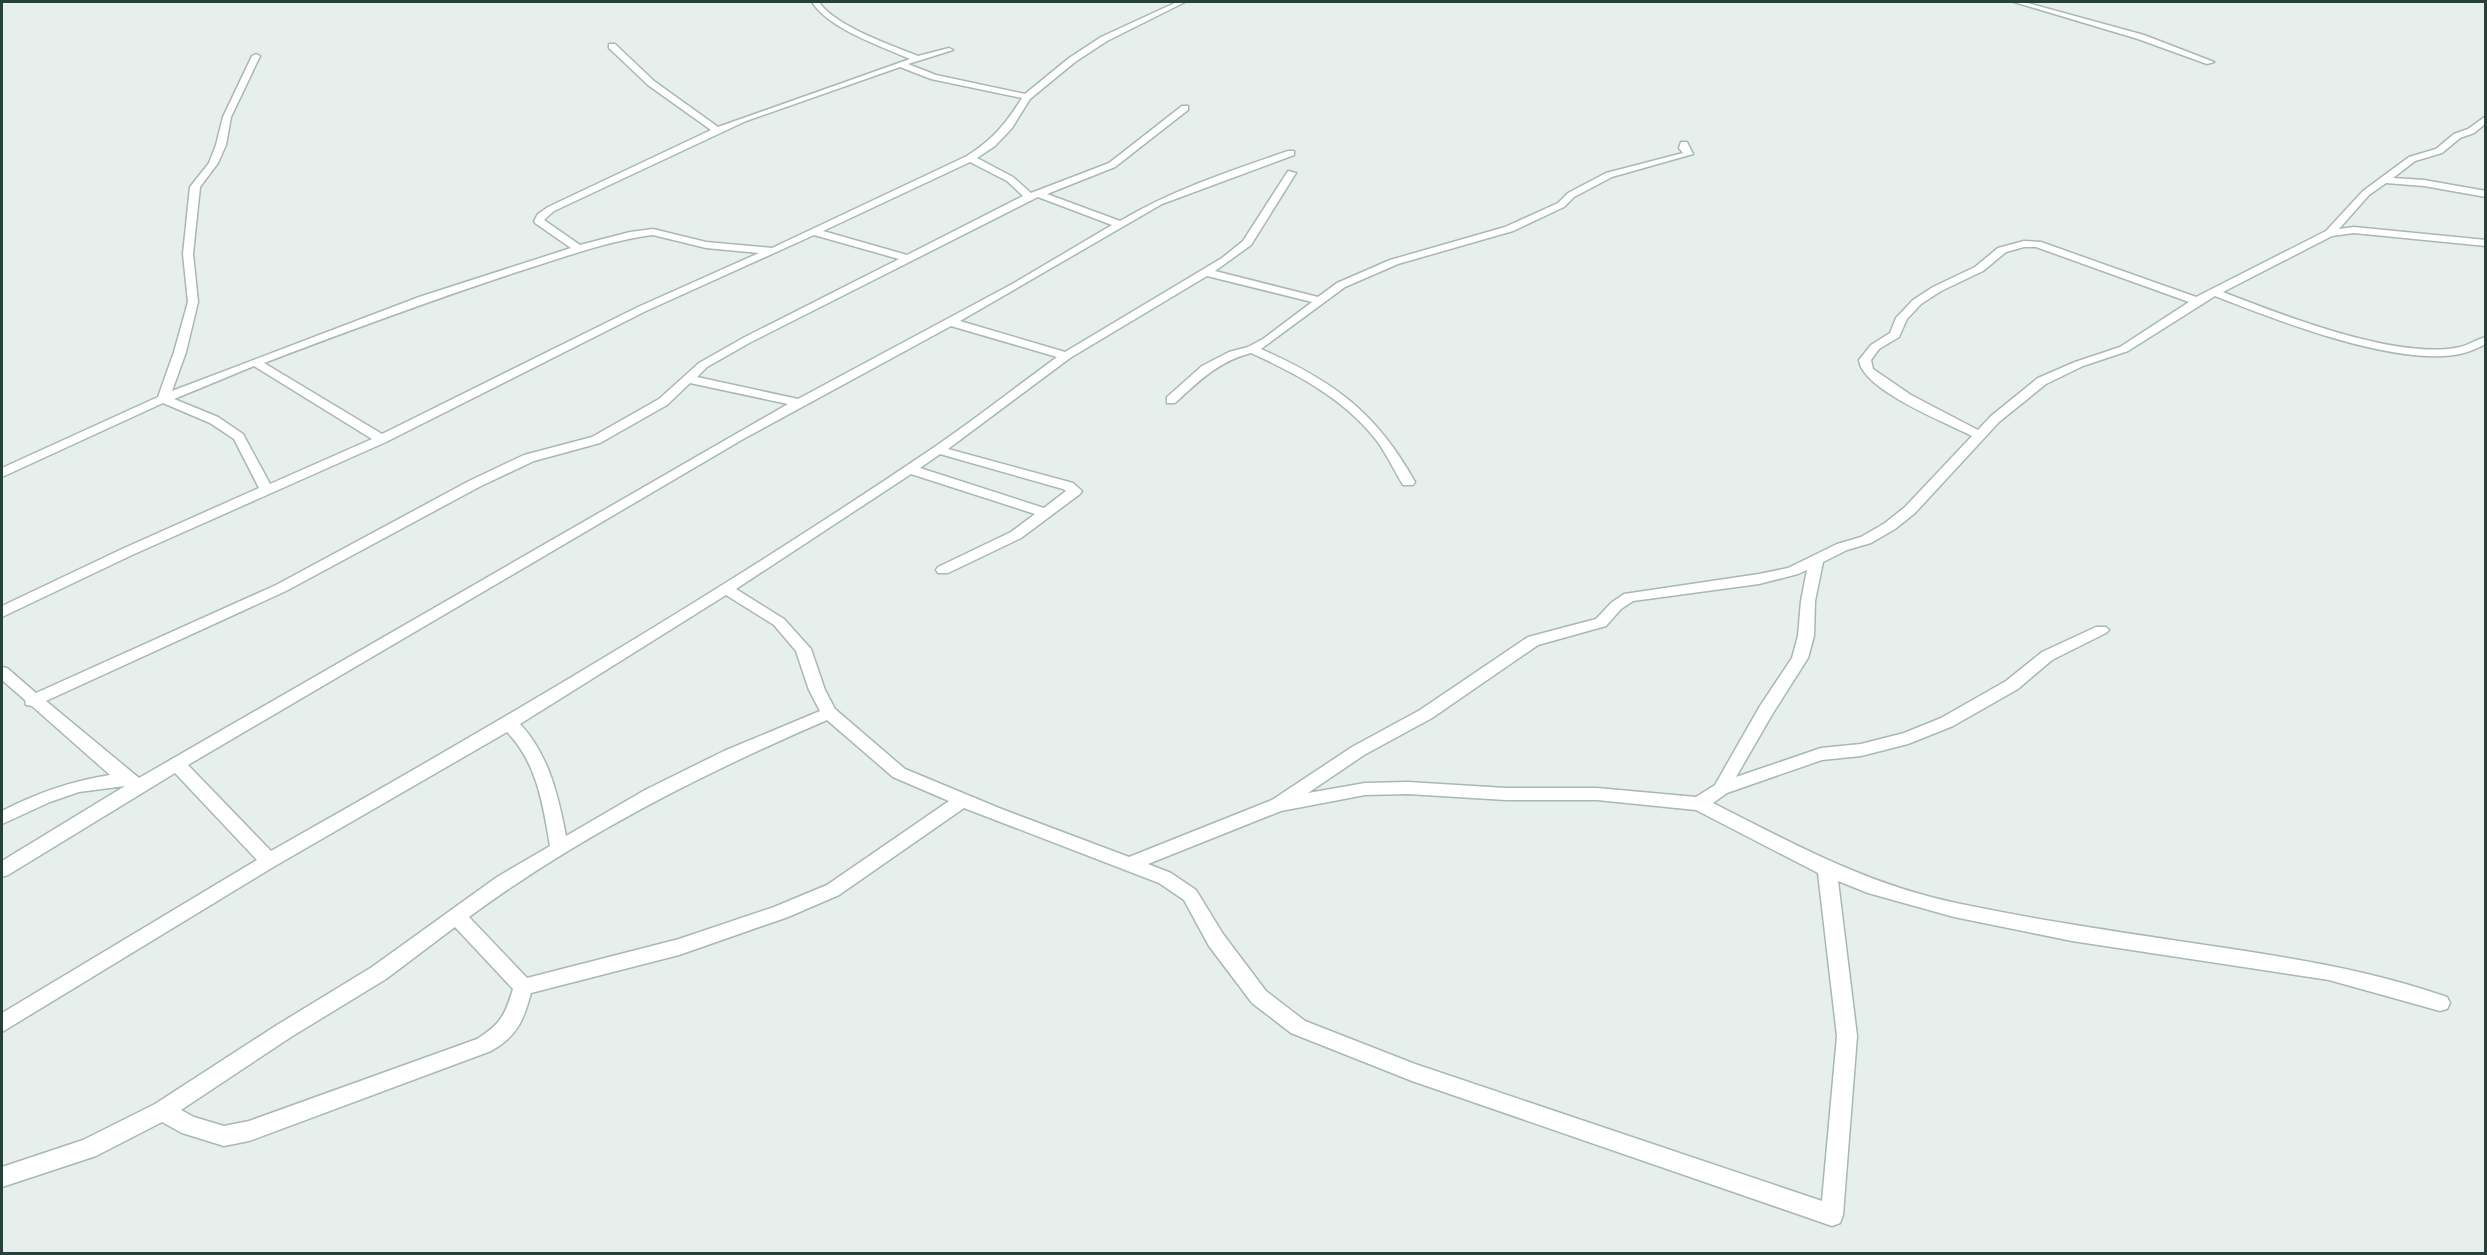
<svg xmlns="http://www.w3.org/2000/svg" width="2487" height="1255" viewBox="0 0 2487 1255" font-family="'PT Sans',sans-serif">
  <style>
    .lines { fill: none; stroke-linecap: round; stroke-linejoin: round }
    .minor-casing { stroke: #a8b8b2; stroke-width: 3 }
    .minor { fill: #fff; fill-rule: evenodd }
  </style>
  <rect width="100%" height="100%" fill="#e6efeb"/>
  <g class="lines">
    <g class="minor-casing">
      <g id="minor">
        <path d="M812,2H819C835,26 891,45 918,56L949,48L953,50L908,64L936,75L1025,94L1069,58L1101,37L1177,2H1185L1107,41L1075,62L1030,99L1012,128L995,146L977,158L1013,177L1031,193L1109,163L1182,106H1188V110L1115,167L1047,194L1120,221C1172,190 1230,171 1288,151H1294V155L1162,204L960,321L1065,352L1222,258L1243,241L1288,171L1296,173L1251,245L1215,271L1318,297L1337,283L1390,260L1505,227L1558,203L1568,193L1606,173L1683,153L1679,148L1681,142H1687L1693,154L1612,177L1574,197L1564,207L1513,231L1398,264L1345,287L1261,349C1333,381 1376,412 1415,482L1413,485H1403C1394,470 1387,455 1377,441C1345,399 1297,374 1251,353C1219,361 1199,381 1175,403H1167V397L1202,366L1229,352L1248,347L1263,339L1312,302L1207,276L1070,358L948,449L1073,483L1082,491L1080,494L1021,538L948,573H938L936,570L938,567L1011,532L1035,514L911,474L736,589L784,619L811,649L825,690L835,709L905,769L999,808L1129,857L1272,800L1352,747L1420,710L1528,637L1596,619L1611,603L1624,594L1759,574L1788,568L1837,544L1861,537L1885,523L1905,507L1972,436C1947,423 1862,390 1859,360L1871,345L1890,333L1896,318L1913,300L1933,287L1975,267L1998,248L2024,241L2041,242L2196,297L2326,231L2363,191L2409,157L2436,149L2454,134L2468,129L2486,116V123L2474,133L2460,138L2442,153L2415,161L2393,178L2424,180L2486,191V197L2424,186L2386,183L2369,195L2339,229L2354,227L2486,240V246L2354,233L2332,236L2223,292C2282,315 2399,361 2460,347C2469,345 2477,339 2486,337V344C2479,347 2471,351 2464,353C2400,369 2276,320 2215,296L2128,351L2083,366L2046,384L1999,422L1915,513L1895,529L1871,543L1847,550L1823,562L1815,601L1814,636L1808,658L1773,713L1736,777L1821,748L1861,744L1904,733L1941,718L2006,681L2042,652L2096,627H2106L2109,630L2106,633L2052,660L2018,689L1953,726L1908,744L1861,756L1822,760L1727,793L1713,803C1794,844 1866,884 1956,903C2041,921 2126,933 2212,946C2291,958 2371,970 2447,997L2450,1003L2447,1009L2440,1011L2329,980L2072,941L1954,917L1868,893L1838,881L1857,1036L1843,1215L1840,1223L1832,1226L1412,1081L1291,1033L1252,1003L1209,946L1184,900L1159,883L964,808L839,895L788,917L679,955L531,993C523,1022 517,1036 491,1051L249,1141L224,1146L182,1133L162,1122L96,1156L2,1187V1167L83,1140L155,1104L277,1025L372,967L497,877L550,846C543,804 537,763 507,732L275,866L2,1032V1013L257,860L175,773L8,875L2,877V861L125,786L79,792L50,802L2,824V811C37,793 71,781 110,775L32,706L26,705L25,700L2,680V667L7,668L36,693L276,585L469,481L524,455L592,437L659,399L699,363L743,338L899,259L814,235L646,311L386,442L132,555L2,617V606L122,549L259,488L234,439L210,423L163,403L2,477V468L158,397L174,352L188,302L183,254L190,187L209,163L216,145L223,117L252,56L256,54L260,56L231,117L226,145L218,163L200,187L193,254L198,302L186,352L172,391L419,297L571,248L535,223L534,221L538,214L548,207L711,130L648,85L609,48V44H615L654,81L718,127L910,59C881,46 829,29 812,2ZM900,67L931,79L1022,98C1005,125 993,139 967,156L772,248L706,242L653,229L630,232L580,245L544,220L554,211L746,121ZM970,162L1007,181L1023,196L907,255L823,231ZM1038,197L1112,225L1014,283L798,399L697,377L707,367L751,342ZM653,235L706,248L759,253L638,307L382,434L264,363C348,331 432,300 517,272C562,258 606,241 653,235ZM2024,247H2036L2189,302L2120,347L2075,362L2038,378L1991,416L1978,430L1911,395L1873,369L1871,360L1879,349L1899,337L1907,319L1921,304L1941,291L1983,271L2006,252ZM951,326L1057,357C1016,387 975,419 933,448C719,593 496,724 271,851L188,765L745,438ZM254,366L372,439L270,484L243,434L218,417L174,399ZM690,383L788,404L139,778L46,701L286,591L479,487L534,461L600,443L667,405ZM940,454L1063,489L1066,491L1044,508L920,468ZM1807,570L1801,601L1798,636L1792,658L1760,706L1715,785L1696,797L1597,788H1506L1408,782L1365,783L1308,793L1364,755L1432,718L1538,645L1606,626L1621,609L1633,601L1759,584L1798,574ZM726,595L774,625L796,651L809,690L820,711L724,751L645,790L566,836C558,795 549,755 520,724ZM827,720L893,777L949,801L827,885L774,907L679,939L527,978L469,917C579,836 702,774 827,720ZM1408,794L1506,800H1597L1696,810L1818,873L1837,1036L1822,1201L1415,1064L1305,1021L1266,991L1223,934L1196,890L1171,873L1148,864L1281,811L1365,795ZM455,927L513,989C505,1015 501,1024 477,1039L249,1121L224,1126L194,1117L181,1110L291,1037L386,979Z"/>
        <path d="M2014,2H2024L2144,35L2214,62L2207,64L2138,39Z"/>
      </g>
    </g>
    <use href="#minor" class="minor"/>
  </g>
  <rect width="2487" height="1255" fill="none" stroke="#24423a" stroke-width="6"/>
</svg>
